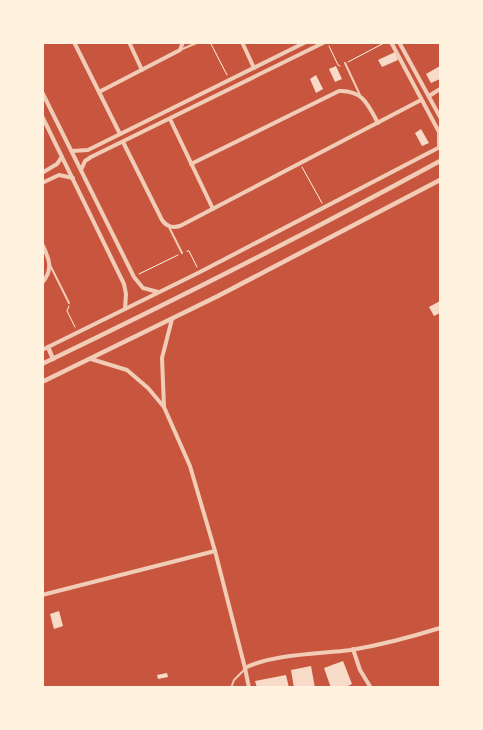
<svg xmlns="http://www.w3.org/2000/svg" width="483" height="730" viewBox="0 0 483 730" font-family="'Open Sans',sans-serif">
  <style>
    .building { fill: #f7dbc8 }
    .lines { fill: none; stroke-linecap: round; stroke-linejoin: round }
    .path { stroke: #fff3e0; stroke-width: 1 }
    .service { stroke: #f1ccb7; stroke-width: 2 }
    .minor { stroke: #f1ccb7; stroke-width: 4 }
    .tertiary { stroke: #f1ccb7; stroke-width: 4.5 }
  </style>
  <rect width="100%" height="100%" fill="#c8553d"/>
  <g class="building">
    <path d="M395,52L398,60L382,67L378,60Z"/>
    <path d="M336,66L342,79L335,82L329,69Z"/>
    <path d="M440,66V79L431,83L426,74Z"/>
    <path d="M316,75L323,89L316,93L310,79Z"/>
    <path d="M421,129L429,143L422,146L415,133Z"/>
    <path d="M440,301V313L434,316L429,307Z"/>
    <path d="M59,611L63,626L54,629L50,614Z"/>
    <path d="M343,661L352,684L344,688H331L324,668Z"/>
    <path d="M311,666L315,688H294L291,670Z"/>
    <path d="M167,673L168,677L158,679L157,675Z"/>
    <path d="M286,675L289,688H257L255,681Z"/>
  </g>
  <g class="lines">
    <g class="path">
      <path d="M210,42L227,75"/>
      <path d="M329,46L338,65L340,66"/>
      <path d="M348,62L386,42"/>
      <path d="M302,167L322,203"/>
      <path d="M187,251H189L197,267"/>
      <path d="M139,274L178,255"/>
      <path d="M69,306L67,311L75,327"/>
    </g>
    <g class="service">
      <path d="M180,50L199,42"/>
      <path d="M345,63L360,95"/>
      <path d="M169,227L182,253"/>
      <path d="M50,265L69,303"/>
      <path d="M231,688L234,680L244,670"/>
    </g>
    <g class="minor">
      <path d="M74,42L120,134"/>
      <path d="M129,42L142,70"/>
      <path d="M242,42L254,68"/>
      <path d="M391,42L439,132V148"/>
      <path d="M399,42L440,117"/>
      <path d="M42,92L134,277L143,288L158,292"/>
      <path d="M99,92L180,50L183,42"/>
      <path d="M429,96L440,89"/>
      <path d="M42,116L124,284L126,294L125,309"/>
      <path d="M170,119L213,209"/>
      <path d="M123,142L162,220C167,227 172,228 180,226L421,100"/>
      <path d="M72,151L88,150L306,42"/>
      <path d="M191,164L339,91C363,90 368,105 378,123"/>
      <path d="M81,170L85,161L91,157L325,42"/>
      <path d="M42,173L57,164L62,157"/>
      <path d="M42,183L59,175L73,178"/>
      <path d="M42,244C49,258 54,269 42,283"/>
      <path d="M42,350L200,272L440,147"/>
      <path d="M91,359L127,370L148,388L164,407L190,466L215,551L245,668"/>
      <path d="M164,407L162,358L172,319"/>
      <path d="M42,595L215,551"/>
      <path d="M353,649L360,670L371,688"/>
      <path d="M249,688L245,668C272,654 319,654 351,650C381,645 411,637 440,628"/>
    </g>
    <g class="tertiary">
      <path d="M48,347L53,359"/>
      <path d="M42,364C177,299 310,232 440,161"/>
      <path d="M42,382L218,296L440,180"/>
    </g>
  </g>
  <rect width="483" height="730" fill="none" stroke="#fff3e0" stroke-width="88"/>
</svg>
